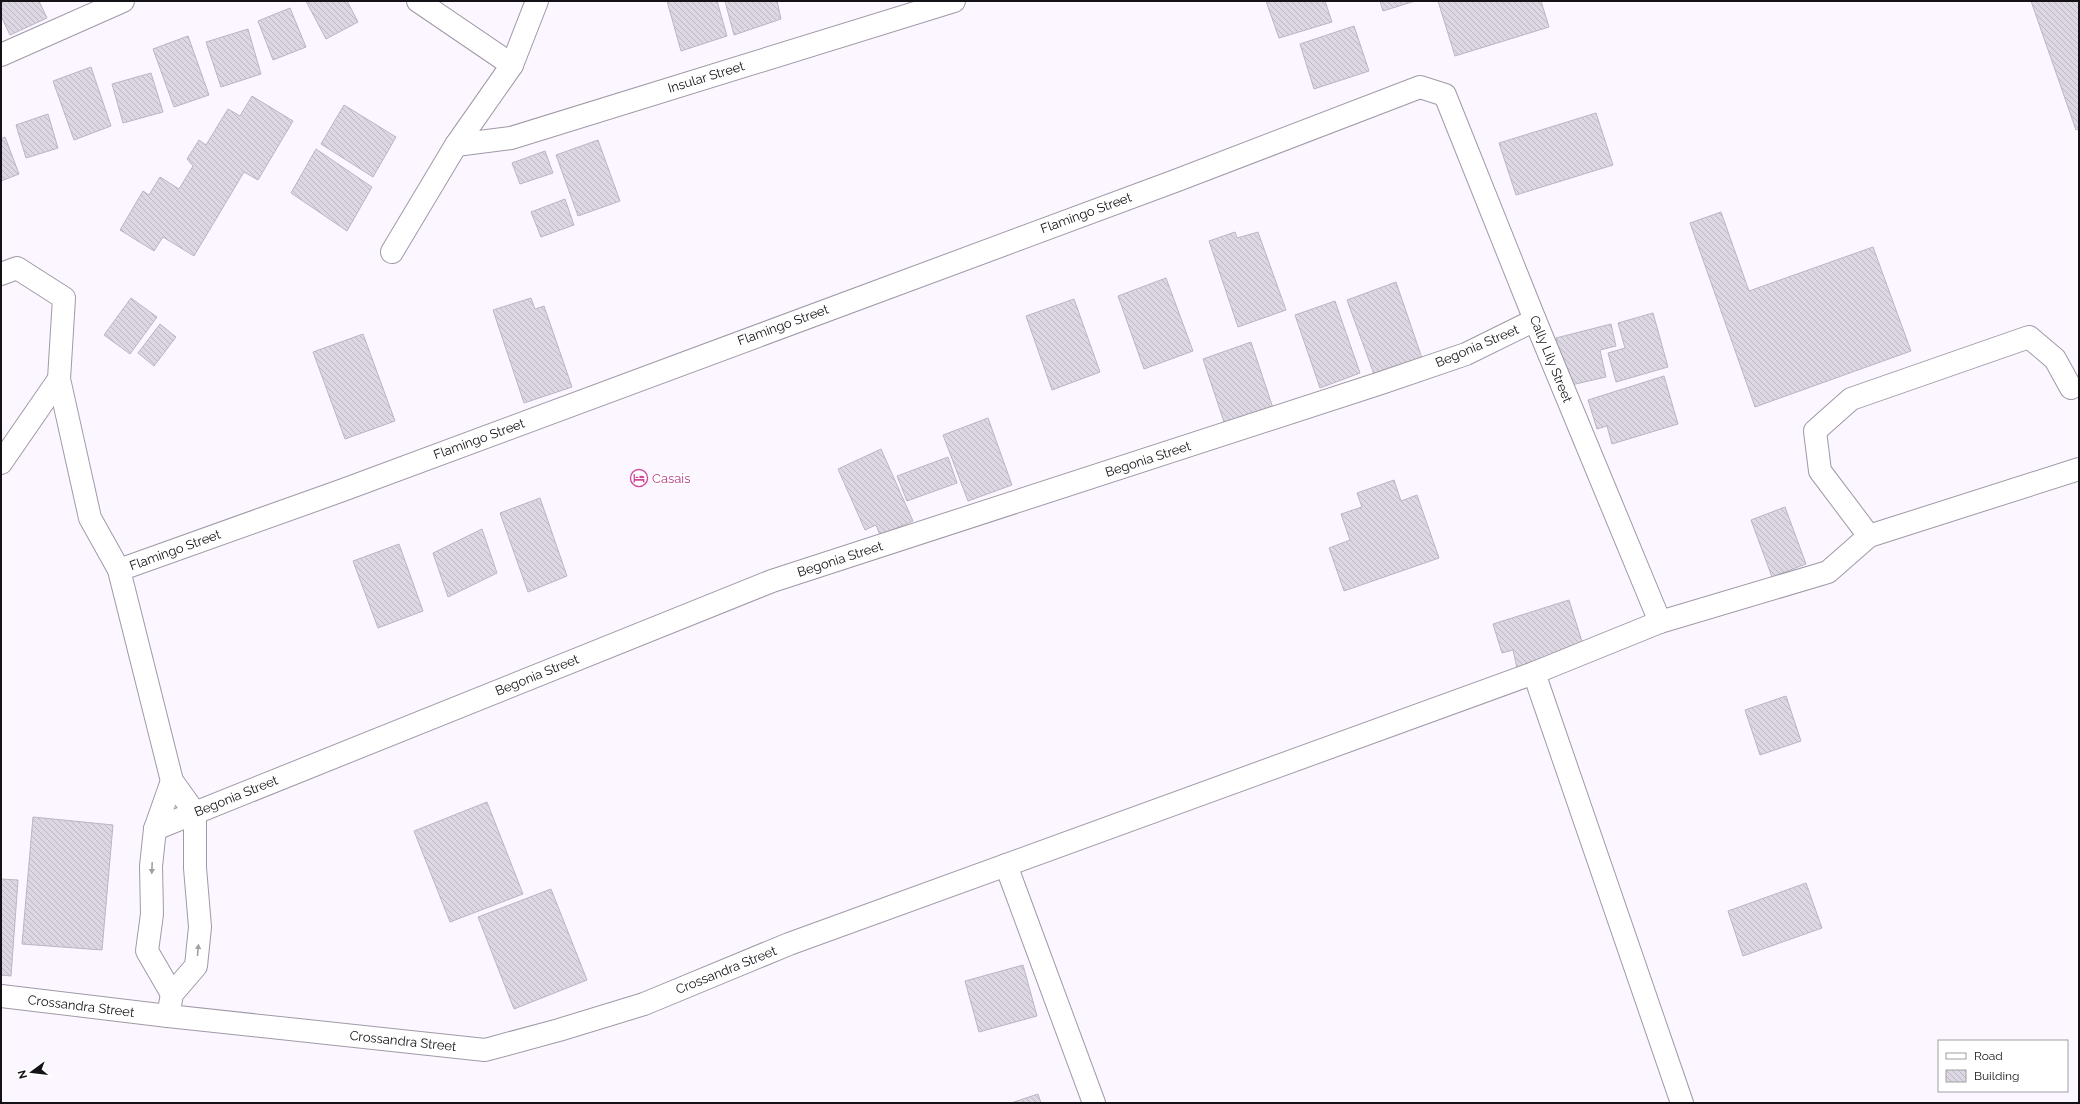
<svg xmlns="http://www.w3.org/2000/svg" width="2080" height="1104" viewBox="0 0 2080 1104" font-family="Raleway,sans-serif">
  <style>
    .building { fill: url(#building-back-hatch); stroke: #bcb5c2 }
    .lines { fill: none; stroke-linecap: round; stroke-linejoin: round }
    .minor-casing { stroke: #a099a6; stroke-width: 24 }
    .minor { stroke: #fff; stroke-width: 22 }
    .oneway { fill: #a1a0a2 }
    .labels { text-anchor: middle; dominant-baseline: central; stroke-width: 3; stroke-linejoin: round; paint-order: stroke }
    .street-label { font-size: 13px; fill: #151217; stroke: #fff }
    .hotel-label { font-size: 13px; fill: #b23c85; stroke: #fff; text-anchor: start }
  </style>
  <defs>
    <pattern id="building-back-hatch" width="6" height="6" patternUnits="userSpaceOnUse"><rect width="6" height="6" fill="#ddd6e3"/><path d="M-1 5l2 2M0 0l6 6M5-1l2 2" fill="none" stroke="#bdb7c2"/></pattern>
  </defs>
  <rect width="100%" height="100%" fill="#fbf6ff"/>
  <g class="building">
    <path d="M1,1H39L47,18L10,35L1,16Z"/>
    <path d="M306,1H347L358,22L326,39Z"/>
    <path d="M667,1H717L727,36L681,51Z"/>
    <path d="M725,1H777L781,19L734,35Z"/>
    <path d="M1266,1H1325L1332,22L1279,38Z"/>
    <path d="M1380,1H1415L1383,11Z"/>
    <path d="M1438,1H1541L1549,27L1455,56Z"/>
    <path d="M2031,1H2079V129L2076,130Z"/>
    <path d="M290,8L306,47L273,60L258,21Z"/>
    <path d="M1354,26L1369,71L1314,89L1300,44Z"/>
    <path d="M248,29L261,74L221,87L206,42Z"/>
    <path d="M188,36L209,95L174,107L153,49Z"/>
    <path d="M91,67L111,126L74,140L53,81Z"/>
    <path d="M151,73L163,112L123,123L112,84Z"/>
    <path d="M252,96L293,121L258,180L244,172L194,256L163,237L154,251L120,230L143,191L149,195L160,177L179,189L193,166L187,159L199,140L206,145L228,109L240,116Z"/>
    <path d="M344,105L396,137L373,177L321,144Z"/>
    <path d="M1596,113L1613,165L1516,195L1499,143Z"/>
    <path d="M48,114L58,148L26,158L16,125Z"/>
    <path d="M5,137L19,174L1,181V139Z"/>
    <path d="M598,140L620,201L578,216L556,155Z"/>
    <path d="M316,149L372,187L347,231L291,193Z"/>
    <path d="M545,151L553,173L520,184L512,163Z"/>
    <path d="M565,199L574,225L541,237L531,212Z"/>
    <path d="M1721,212L1749,291L1873,247L1911,351L1755,407L1690,223Z"/>
    <path d="M1235,232L1237,238L1258,232L1286,310L1238,327L1209,241Z"/>
    <path d="M1166,278L1193,351L1144,369L1118,296Z"/>
    <path d="M1396,282L1423,361L1375,377L1347,300Z"/>
    <path d="M131,298L157,317L130,354L104,335Z"/>
    <path d="M531,298L535,309L544,306L572,387L524,403L493,310Z"/>
    <path d="M1074,299L1100,372L1052,390L1026,316Z"/>
    <path d="M1335,301L1360,373L1320,388L1295,315Z"/>
    <path d="M1653,313L1668,367L1616,382L1608,353L1625,348L1618,323Z"/>
    <path d="M160,324L176,337L154,366L138,353Z"/>
    <path d="M1611,324L1616,346L1600,350L1606,377L1567,386L1556,338Z"/>
    <path d="M363,334L395,421L345,439L313,352Z"/>
    <path d="M1251,342L1275,414L1227,431L1203,359Z"/>
    <path d="M1664,376L1678,424L1612,444L1607,426L1597,429L1588,400Z"/>
    <path d="M988,418L1012,485L968,501L943,435Z"/>
    <path d="M881,449L913,521L880,535L876,525L865,530L838,469Z"/>
    <path d="M948,457L957,483L907,501L897,476Z"/>
    <path d="M1394,480L1401,501L1417,495L1439,558L1344,591L1329,548L1350,540L1341,514L1362,507L1357,493Z"/>
    <path d="M540,498L567,576L528,592L500,513Z"/>
    <path d="M1785,507L1806,564L1772,577L1751,520Z"/>
    <path d="M482,529L497,573L448,597L433,553Z"/>
    <path d="M399,544L423,611L378,628L353,561Z"/>
    <path d="M1569,600L1584,648L1517,668L1513,650L1502,653L1493,624Z"/>
    <path d="M1786,696L1801,741L1760,755L1745,710Z"/>
    <path d="M487,802L523,894L450,922L414,831Z"/>
    <path d="M33,817L113,825L102,950L22,944Z"/>
    <path d="M1,879L18,880L11,976L1,975Z"/>
    <path d="M1806,883L1822,928L1743,956L1728,911Z"/>
    <path d="M551,889L587,980L514,1009L478,917Z"/>
    <path d="M1023,965L1037,1016L979,1032L965,981Z"/>
    <path d="M1038,1094L1041,1103H1011Z"/>
  </g>
  <g class="lines">
    <g class="minor-casing">
      <g id="minor">
        <path d="M418,1L512,65"/>
        <path d="M1,55L123,1"/>
        <path d="M456,145L511,138L954,1"/>
        <path d="M392,252L456,145L512,65L537,1"/>
        <path d="M1,274L17,268L64,298L59,379L90,518L119,570L172,781L195,813V868L200,927L196,966L172,994L168,1016"/>
        <path d="M1,463L59,379"/>
        <path d="M1869,536L1820,471L1815,431L1851,399L2029,337L2055,359L2071,388"/>
        <path d="M119,570L343,490L1175,181L1420,87L1445,95L1535,320L1660,622"/>
        <path d="M1534,673L1682,1103"/>
        <path d="M172,781L155,829L151,866L152,914L147,951L172,994"/>
        <path d="M155,829L772,581L1381,383L1466,354L1535,320"/>
        <path d="M1006,865L1094,1103"/>
        <path d="M1,996L168,1016L485,1050L559,1030L644,1004L789,944L1534,673L1660,622L1828,572L1869,536L2079,469"/>
      </g>
    </g>
    <use href="#minor" class="minor"/>
  </g>
  <defs><path id="oneway-solid" d="M-6-.8H1V-3.2L6.5 0L1 3.2V.8H-6Z"/></defs>
  <g class="oneway">
    <use href="#oneway-solid" transform="translate(152 868) rotate(92)"/>
    <use href="#oneway-solid" transform="translate(198 950) rotate(-85)"/>
  </g>
  <defs>
    <g id="hotel-ring" transform="scale(0.9)"><circle r="9.5" fill="#fff" stroke="#d1479c" stroke-width="1.5"/><path d="M-6-4.5h1.5V1H6V5H4.5V3h-9V5H-6ZM-4 0a1.8 1.8 0 1 1 3.6 0ZM.5 0V-2.5h3Q6-2.5 6 0Z" fill="#d1479c"/></g>
  </defs>
  <g fill-rule="evenodd">
    <use href="#hotel-ring" x="639" y="478"/>
  </g>
  <g class="labels">
    <g class="street-label">
      <text transform="translate(706 77) rotate(-17)">Insular Street</text>
      <text transform="translate(1086 213) rotate(-20)">Flamingo Street</text>
      <text transform="translate(783 325) rotate(-20)">Flamingo Street</text>
      <text transform="translate(1477 346) rotate(-23)">Begonia Street</text>
      <text transform="translate(1551 359) rotate(68)">Cally Lily Street</text>
      <text transform="translate(479 439) rotate(-20)">Flamingo Street</text>
      <text transform="translate(1148 459) rotate(-18)">Begonia Street</text>
      <text transform="translate(175 550) rotate(-20)">Flamingo Street</text>
      <text transform="translate(840 559) rotate(-18)">Begonia Street</text>
      <text transform="translate(537 675) rotate(-22)">Begonia Street</text>
      <text transform="translate(236 796) rotate(-22)">Begonia Street</text>
      <text transform="translate(726 970) rotate(-22)">Crossandra Street</text>
      <text transform="translate(81 1006) rotate(7)">Crossandra Street</text>
      <text transform="translate(403 1041) rotate(6)">Crossandra Street</text>
    </g>
    <g class="hotel-label">
      <text x="652" y="478">Casais</text>
    </g>
  </g>
  <rect width="2080" height="1104" fill="none" stroke="#151217" stroke-width="4"/>
  <rect x="1938" y="1040" width="130" height="52" fill="#ffffff" stroke="#a1a0a2"/>
  <rect x="1946" y="1053" width="20" height="6" fill="#ffffff" stroke="#a1a0a2"/>
  <text x="1974" y="1060" font-size="12" fill="#151217">Road</text>
  <rect x="1946" y="1070" width="20" height="12" fill="url(#building-back-hatch)" stroke="#a1a0a2"/>
  <text x="1974" y="1080" font-size="12" fill="#151217">Building</text>
  <g transform="translate(32 1072) rotate(255)" stroke="#ffffff" stroke-width="3" paint-order="stroke">
  <path d="M0-3L7 15L0 10L-7 15Z" fill="#151217"/>
  <text y="-6" font-size="11" font-weight="bold" text-anchor="middle" fill="#151217">N</text>
  </g>
</svg>
